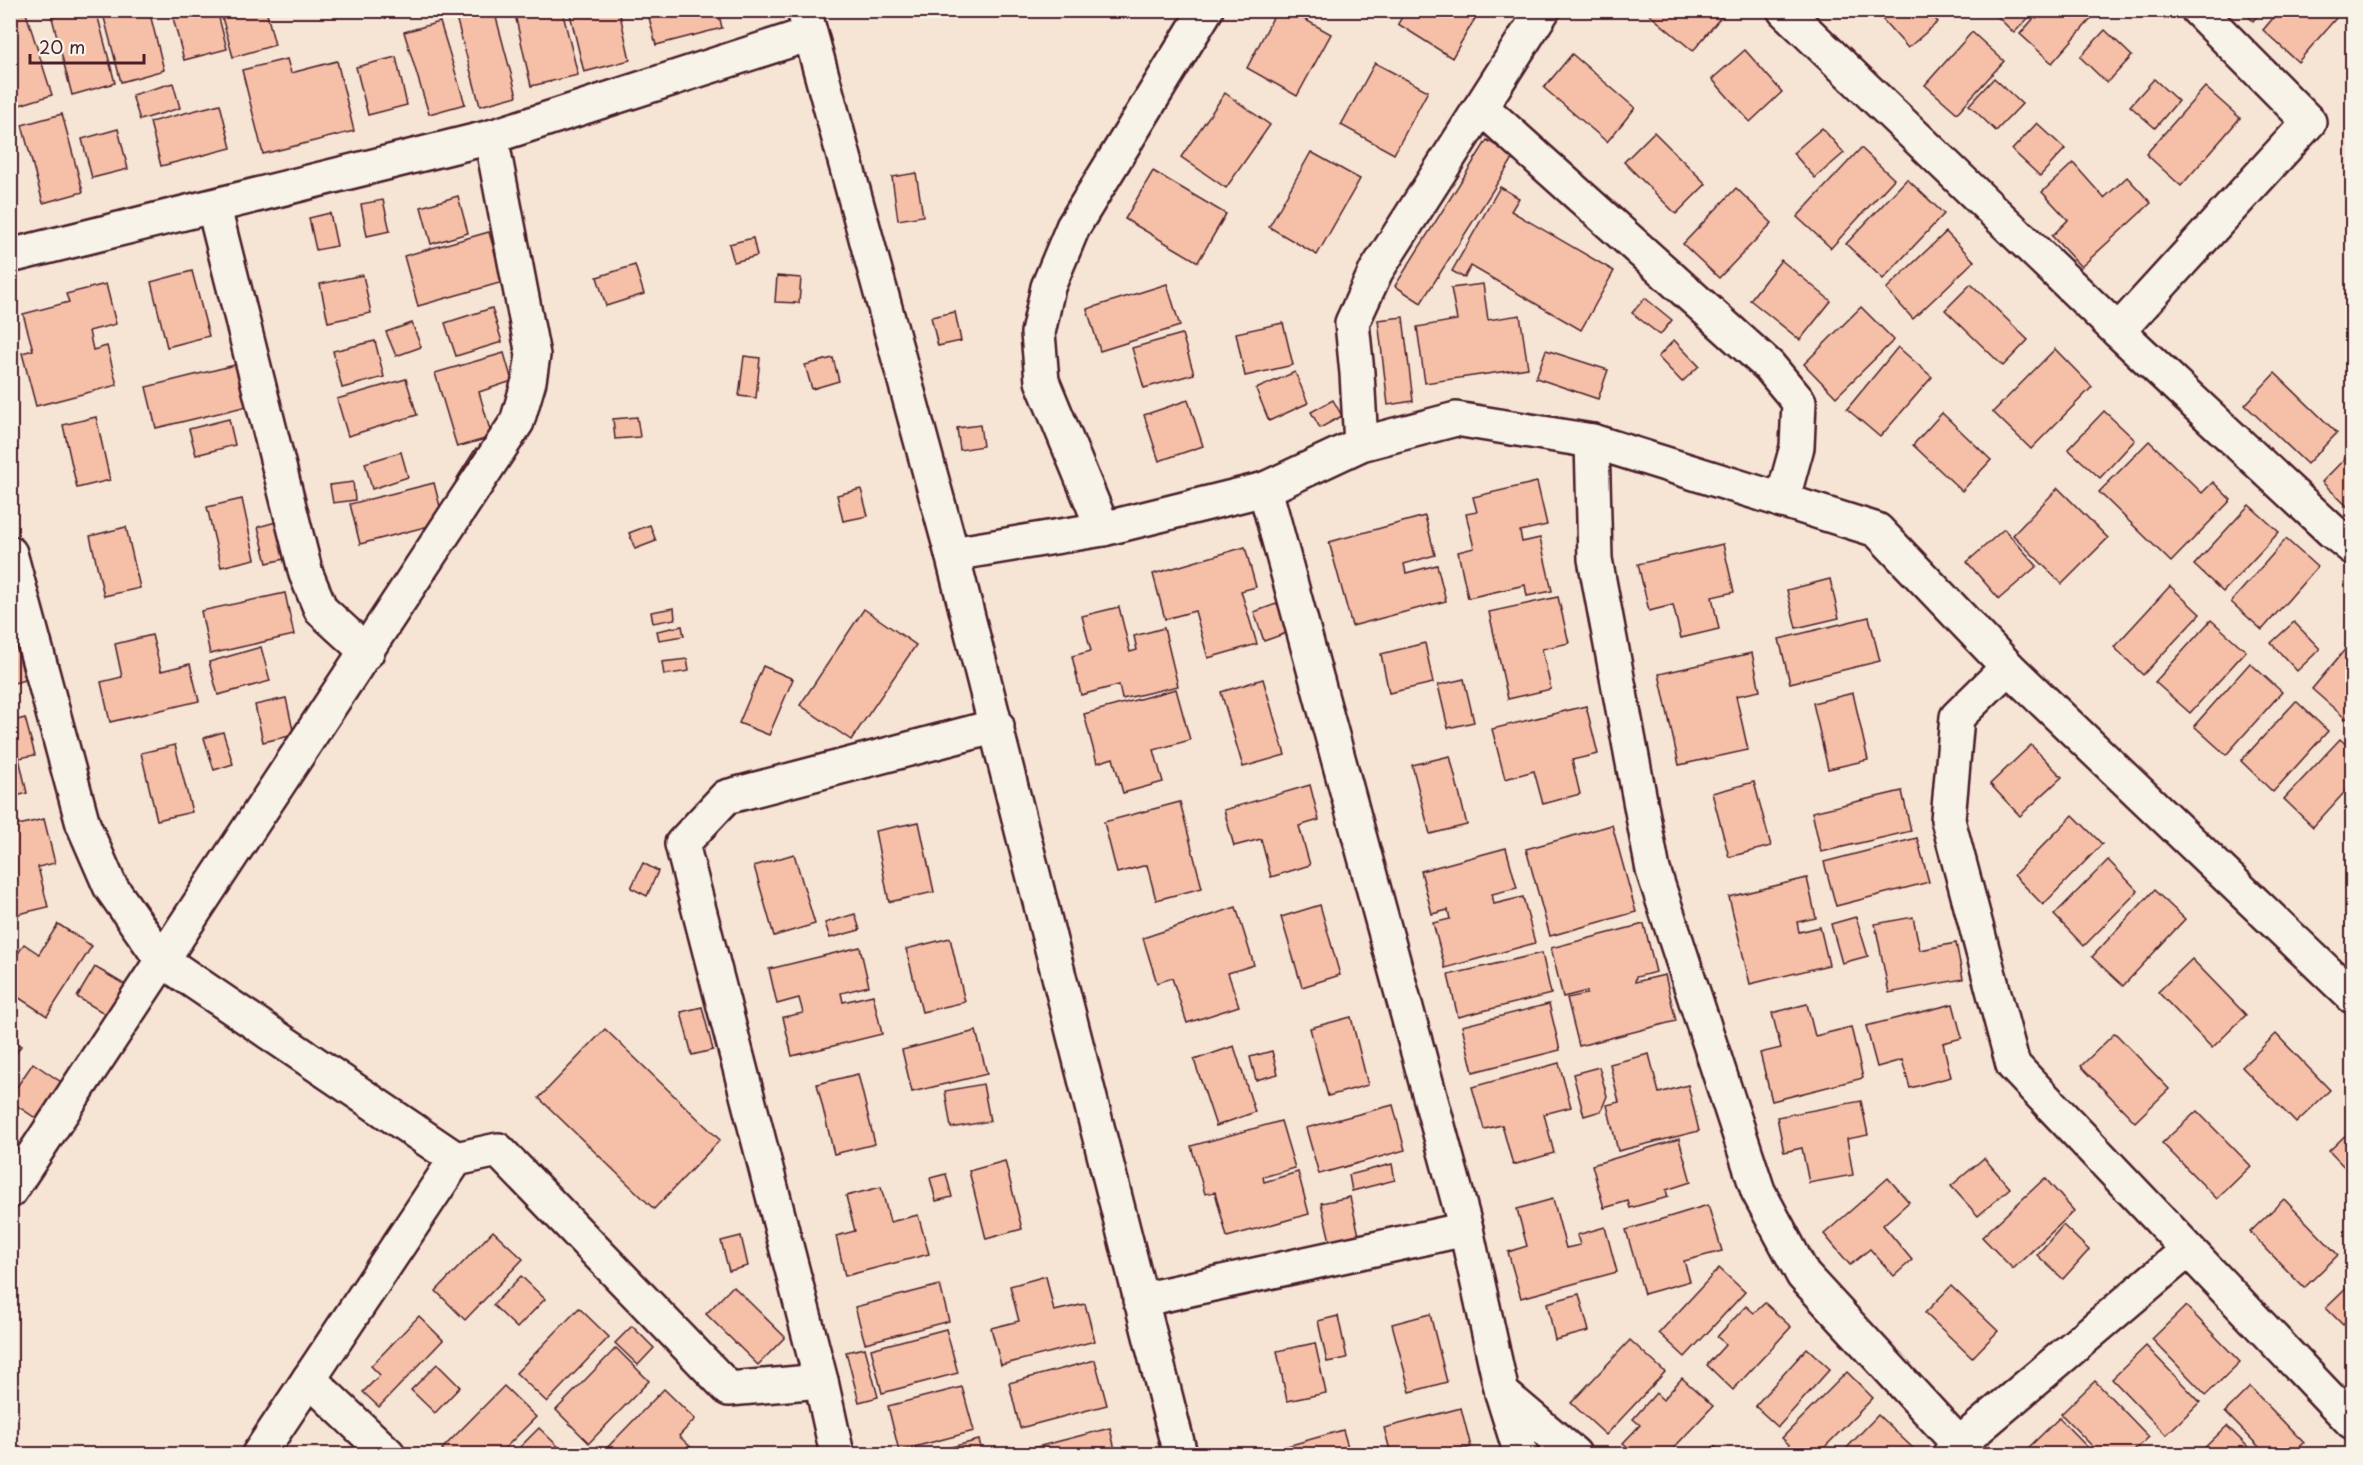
<svg xmlns="http://www.w3.org/2000/svg" width="2363" height="1465" viewBox="0 0 2363 1465" font-family="'Playpen Sans',sans-serif">
  <style>
    .building { fill: #f5c0a7; stroke: #4a1f2b; stroke-width: 1.5 }
    .lines { fill: none; stroke-linecap: round; stroke-linejoin: round }
    .minor-casing { stroke: #4a1f2b; stroke-width: 38 }
    .minor { stroke: #f7f3e8; stroke-width: 33 }
  </style>
  <rect width="100%" height="100%" fill="#f6e4d4"/>
  <filter id="ink" filterUnits="userSpaceOnUse"><feTurbulence type="fractalNoise" baseFrequency=".0167" numOctaves="2"/><feDisplacementMap in="SourceGraphic" scale="12" xChannelSelector="R" yChannelSelector="G"/><feConvolveMatrix kernelMatrix="1 2 1 2 8 2 1 2 1" color-interpolation-filters="sRGB"/></filter>
  <g filter="url(#ink)">
    <g class="building">
      <path d="M15,10H25L52,95L10,108V12Z"/>
      <path d="M50,10H96L115,83L72,95Z"/>
      <path d="M102,10H149L164,70L121,82Z"/>
      <path d="M171,10H217L227,49L184,60Z"/>
      <path d="M220,10H266L275,45L233,57Z"/>
      <path d="M480,10H494L517,96L480,106L456,17Z"/>
      <path d="M514,10H562L578,75L531,86Z"/>
      <path d="M569,10H619L630,60L584,72Z"/>
      <path d="M647,10H718L722,28L656,45Z"/>
      <path d="M742,10H763V12L743,16Z"/>
      <path d="M1277,10H1288L1331,34L1297,96L1247,68Z"/>
      <path d="M1406,10H1480L1452,58L1398,24Z"/>
      <path d="M1644,10H1713L1721,17L1693,51Z"/>
      <path d="M1874,10H1927L1938,22L1908,48Z"/>
      <path d="M1991,10H2036L2014,33Z"/>
      <path d="M2041,10H2099L2052,63L2020,34Z"/>
      <path d="M2242,10H2262L2253,21Z"/>
      <path d="M2280,10H2343L2298,62L2263,30Z"/>
      <path d="M440,22L465,104L429,114L404,32Z"/>
      <path d="M2105,30L2132,56L2107,83L2080,57Z"/>
      <path d="M1972,32L2004,61L1957,113L1925,85Z"/>
      <path d="M1745,50L1782,92L1750,122L1712,79Z"/>
      <path d="M1572,54L1635,108L1607,142L1544,88Z"/>
      <path d="M396,57L407,105L368,115L356,67Z"/>
      <path d="M287,59L291,73L337,61L354,131L263,154L242,70Z"/>
      <path d="M1375,63L1428,91L1394,154L1341,125Z"/>
      <path d="M1994,78L2022,104L1996,131L1969,105Z"/>
      <path d="M2154,79L2178,101L2155,128L2130,106Z"/>
      <path d="M173,83L180,108L140,120L132,95Z"/>
      <path d="M2205,87L2240,118L2181,186L2146,154Z"/>
      <path d="M1225,93L1270,125L1226,188L1181,157Z"/>
      <path d="M220,104L231,148L161,166L150,122Z"/>
      <path d="M62,114L83,192L43,203L22,125Z"/>
      <path d="M2037,123L2065,149L2040,176L2012,150Z"/>
      <path d="M1822,128L1844,153L1815,178L1793,153Z"/>
      <path d="M118,129L128,169L92,178L82,139Z"/>
      <path d="M1654,132L1706,184L1676,214L1624,162Z"/>
      <path d="M1487,140L1514,157L1421,303L1395,286Z"/>
      <path d="M1861,148L1894,179L1831,248L1797,217Z"/>
      <path d="M1311,152L1360,179L1317,255L1269,227Z"/>
      <path d="M2073,163L2104,198L2127,177L2151,203L2081,267L2052,236L2068,220L2042,192Z"/>
      <path d="M1153,171L1226,214L1198,262L1125,219Z"/>
      <path d="M916,173L923,216L898,220L892,177Z"/>
      <path d="M10,178L16,200L10,202Z"/>
      <path d="M1907,179L1944,214L1883,279L1846,244Z"/>
      <path d="M1500,187L1519,198L1511,211L1614,271L1581,330L1471,266L1464,278L1452,271Z"/>
      <path d="M1736,188L1772,223L1719,278L1683,244Z"/>
      <path d="M458,196L468,233L431,244L421,207Z"/>
      <path d="M383,200L390,231L367,236L361,204Z"/>
      <path d="M330,213L337,246L316,250L309,218Z"/>
      <path d="M489,232L503,282L418,306L404,256Z"/>
      <path d="M1946,232L1974,261L1913,319L1886,289Z"/>
      <path d="M753,238L757,256L734,262L729,244Z"/>
      <path d="M1781,260L1831,301L1800,340L1750,300Z"/>
      <path d="M635,265L644,294L606,306L597,277Z"/>
      <path d="M192,271L209,336L167,347L151,282Z"/>
      <path d="M363,275L371,313L328,322L320,284Z"/>
      <path d="M777,276L801,278L799,303L775,302Z"/>
      <path d="M106,284L116,324L89,331L93,350L107,346L117,385L36,406L22,353L33,350L23,314L69,302L66,294Z"/>
      <path d="M1167,284L1180,326L1100,351L1087,309Z"/>
      <path d="M1483,284L1488,320L1520,315L1528,368L1425,383L1417,327L1457,320L1451,288Z"/>
      <path d="M1971,284L2028,340L2003,366L1945,310Z"/>
      <path d="M1645,298L1672,320L1660,335L1632,313Z"/>
      <path d="M1861,307L1894,340L1836,397L1804,364Z"/>
      <path d="M492,308L502,342L456,356L445,323Z"/>
      <path d="M955,312L961,341L938,346L931,317Z"/>
      <path d="M1403,317L1413,401L1388,405L1378,320Z"/>
      <path d="M412,323L421,347L396,356L386,332Z"/>
      <path d="M1283,323L1293,365L1245,376L1236,333Z"/>
      <path d="M1182,334L1194,374L1144,388L1132,348Z"/>
      <path d="M1674,340L1699,366L1682,382L1658,357Z"/>
      <path d="M375,341L384,377L342,388L333,351Z"/>
      <path d="M1898,347L1932,377L1880,437L1847,409Z"/>
      <path d="M2055,349L2092,387L2031,449L1993,412Z"/>
      <path d="M1546,350L1608,370L1598,399L1536,378Z"/>
      <path d="M504,353L512,381L479,392L492,437L457,447L435,373Z"/>
      <path d="M744,356L760,358L756,398L739,396Z"/>
      <path d="M833,358L839,381L812,389L805,365Z"/>
      <path d="M239,364L248,406L156,428L146,387Z"/>
      <path d="M1295,372L1308,403L1269,421L1256,389Z"/>
      <path d="M2275,373L2337,433L2307,464L2245,405Z"/>
      <path d="M406,379L417,415L348,436L337,399Z"/>
      <path d="M1188,400L1203,446L1159,461L1144,415Z"/>
      <path d="M1333,400L1342,416L1320,428L1311,412Z"/>
      <path d="M2104,411L2135,440L2100,478L2068,449Z"/>
      <path d="M1942,413L1991,460L1962,491L1913,445Z"/>
      <path d="M96,417L110,480L77,488L63,425Z"/>
      <path d="M637,417L640,437L615,439L613,419Z"/>
      <path d="M229,419L235,445L196,455L189,429Z"/>
      <path d="M980,425L983,446L960,450L957,428Z"/>
      <path d="M2149,441L2202,493L2213,482L2231,500L2171,562L2099,492Z"/>
      <path d="M476,448L488,456L470,486L457,478Z"/>
      <path d="M2352,451V511L2322,482Z"/>
      <path d="M401,452L408,477L372,489L365,463Z"/>
      <path d="M353,482L355,500L333,503L330,485Z"/>
      <path d="M1537,482L1547,525L1520,531L1522,542L1540,538L1552,591L1527,596L1525,585L1468,598L1458,552L1474,548L1466,514L1477,512L1473,497Z"/>
      <path d="M434,483L444,522L360,544L350,504Z"/>
      <path d="M2058,488L2108,538L2062,584L2013,535Z"/>
      <path d="M861,489L868,516L843,521L837,495Z"/>
      <path d="M242,499L255,559L221,567L207,507Z"/>
      <path d="M2249,505L2279,532L2223,592L2194,565Z"/>
      <path d="M1425,516L1435,555L1404,564L1406,573L1437,565L1446,601L1352,626L1329,542Z"/>
      <path d="M283,520L293,557L267,563L258,527Z"/>
      <path d="M650,525L656,541L635,549L629,533Z"/>
      <path d="M126,527L140,588L104,596L90,536Z"/>
      <path d="M2004,529L2037,566L1999,599L1967,562Z"/>
      <path d="M2286,539L2317,567L2262,630L2231,602Z"/>
      <path d="M1723,544L1734,592L1712,597L1719,629L1681,638L1673,605L1649,611L1638,564Z"/>
      <path d="M1245,547L1256,587L1241,591L1257,644L1208,658L1195,611L1165,619L1153,574Z"/>
      <path d="M1830,579L1839,618L1796,628L1787,590Z"/>
      <path d="M2170,586L2200,614L2143,675L2114,647Z"/>
      <path d="M285,593L294,635L210,654L201,611Z"/>
      <path d="M1558,597L1569,643L1542,649L1551,689L1508,699L1489,612Z"/>
      <path d="M1282,602L1292,631L1264,641L1254,612Z"/>
      <path d="M1119,607L1130,652L1137,650L1134,636L1164,628L1178,686L1122,699L1119,685L1081,695L1072,656L1091,651L1082,616Z"/>
      <path d="M674,608L675,619L653,623L651,612Z"/>
      <path d="M864,609L916,645L851,740L800,705Z"/>
      <path d="M1869,617L1880,661L1790,683L1779,639Z"/>
      <path d="M2211,620L2246,651L2190,713L2155,682Z"/>
      <path d="M2294,622L2320,649L2297,671L2271,643Z"/>
      <path d="M682,626L684,636L659,640L657,631Z"/>
      <path d="M152,635L161,671L190,664L199,701L110,722L101,682L122,677L115,644Z"/>
      <path d="M2352,641V711L2346,719L2312,689Z"/>
      <path d="M1425,643L1433,683L1389,693L1381,654Z"/>
      <path d="M261,647L270,681L218,695L209,662Z"/>
      <path d="M17,648L25,680L10,684V650Z"/>
      <path d="M1752,653L1760,691L1736,696L1748,750L1679,765L1659,674Z"/>
      <path d="M687,659L689,671L664,675L662,662Z"/>
      <path d="M2250,663L2282,692L2226,755L2194,726Z"/>
      <path d="M763,666L793,679L769,735L739,723Z"/>
      <path d="M1263,679L1285,755L1243,767L1221,692Z"/>
      <path d="M1464,679L1474,722L1448,728L1438,685Z"/>
      <path d="M1176,689L1190,740L1154,750L1163,782L1123,793L1113,758L1097,763L1084,714Z"/>
      <path d="M1853,693L1868,760L1828,769L1813,703Z"/>
      <path d="M286,698L294,735L263,742L255,705Z"/>
      <path d="M2296,701L2328,731L2273,792L2241,761Z"/>
      <path d="M1586,706L1598,754L1572,760L1580,794L1543,804L1534,771L1505,779L1492,729Z"/>
      <path d="M25,718L35,755L19,758L27,793L10,798V722Z"/>
      <path d="M223,732L233,764L214,770L204,738Z"/>
      <path d="M2340,739L2352,750V784L2313,827L2284,799Z"/>
      <path d="M175,745L192,812L157,820L141,753Z"/>
      <path d="M2031,745L2062,777L2020,816L1990,784Z"/>
      <path d="M1450,756L1467,825L1430,834L1412,765Z"/>
      <path d="M1754,782L1771,846L1729,857L1712,793Z"/>
      <path d="M1310,785L1319,820L1299,826L1310,865L1271,877L1261,839L1234,846L1224,810Z"/>
      <path d="M1902,791L1911,831L1821,852L1812,812Z"/>
      <path d="M1180,802L1202,888L1156,900L1147,865L1117,873L1104,822Z"/>
      <path d="M2073,815L2102,844L2043,905L2014,875Z"/>
      <path d="M44,819L55,863L38,867L48,907L10,916V827Z"/>
      <path d="M919,822L934,892L889,902L875,831Z"/>
      <path d="M1612,825L1636,912L1550,936L1526,849Z"/>
      <path d="M1917,838L1929,882L1836,906L1824,862Z"/>
      <path d="M1506,848L1517,888L1492,894L1494,904L1523,897L1535,943L1445,968L1433,923L1450,919L1448,910L1432,914L1421,871Z"/>
      <path d="M794,854L815,924L774,936L754,866Z"/>
      <path d="M2108,860L2138,891L2084,946L2054,915Z"/>
      <path d="M643,863L658,871L647,896L631,888Z"/>
      <path d="M1807,878L1816,918L1797,922L1799,932L1820,927L1829,965L1750,984L1729,897Z"/>
      <path d="M2154,890L2185,919L2123,986L2092,957Z"/>
      <path d="M1320,905L1340,975L1302,987L1281,917Z"/>
      <path d="M1236,907L1254,965L1228,973L1239,1006L1187,1023L1172,978L1157,983L1143,938Z"/>
      <path d="M855,914L860,930L830,938L825,923Z"/>
      <path d="M1856,917L1868,956L1842,963L1831,924Z"/>
      <path d="M1913,917L1920,950L1956,943L1963,979L1889,993L1875,924Z"/>
      <path d="M58,924L92,946L47,1016L10,992V966L24,944L39,954Z"/>
      <path d="M1644,924L1656,972L1636,977L1635,982L1665,975L1676,1021L1579,1046L1567,998L1587,994V991L1563,997L1551,948Z"/>
      <path d="M950,938L965,1002L922,1012L906,949Z"/>
      <path d="M860,947L869,986L841,993L843,1002L873,995L882,1034L792,1056L783,1017L803,1013L799,998L777,1004L769,969Z"/>
      <path d="M1542,953L1551,994L1458,1017L1448,975Z"/>
      <path d="M2192,959L2246,1015L2212,1048L2158,992Z"/>
      <path d="M95,967L127,986L109,1016L77,997Z"/>
      <path d="M1549,1004L1560,1050L1473,1072L1462,1026Z"/>
      <path d="M1807,1004L1815,1036L1851,1027L1863,1078L1772,1101L1760,1053L1781,1048L1772,1013Z"/>
      <path d="M1953,1004L1962,1038L1943,1043L1951,1077L1910,1088L1902,1060L1877,1067L1866,1026Z"/>
      <path d="M702,1007L713,1050L692,1055L681,1012Z"/>
      <path d="M1351,1017L1368,1085L1328,1096L1310,1028Z"/>
      <path d="M605,1029L720,1140L654,1209L539,1098Z"/>
      <path d="M976,1031L987,1074L912,1092L902,1050Z"/>
      <path d="M2115,1033L2169,1089L2135,1122L2081,1066Z"/>
      <path d="M2276,1034L2330,1090L2296,1123L2242,1067Z"/>
      <path d="M10,1039L21,1046L10,1062Z"/>
      <path d="M1234,1046L1255,1112L1216,1126L1194,1060Z"/>
      <path d="M1272,1051L1278,1074L1256,1080L1250,1057Z"/>
      <path d="M1649,1054L1659,1093L1688,1085L1699,1131L1618,1151L1607,1105L1619,1102L1610,1064Z"/>
      <path d="M33,1063L64,1084L40,1121L10,1101V1097Z"/>
      <path d="M1559,1063L1571,1107L1544,1114L1554,1153L1513,1165L1502,1125L1484,1129L1472,1087Z"/>
      <path d="M1599,1067L1607,1096L1601,1111L1584,1116L1573,1074Z"/>
      <path d="M858,1074L875,1144L834,1154L817,1084Z"/>
      <path d="M983,1084L990,1121L951,1128L945,1091Z"/>
      <path d="M1861,1101L1868,1135L1847,1139L1853,1175L1809,1183L1802,1148L1784,1152L1777,1117Z"/>
      <path d="M1393,1105L1405,1150L1319,1174L1306,1128Z"/>
      <path d="M2197,1111L2251,1166L2217,1199L2162,1143Z"/>
      <path d="M1281,1121L1295,1168L1263,1177L1264,1182L1298,1172L1309,1214L1227,1237L1215,1192L1205,1194L1191,1146Z"/>
      <path d="M2352,1129V1175L2329,1151Z"/>
      <path d="M1679,1139L1691,1182L1666,1190L1668,1197L1630,1208L1628,1201L1604,1208L1592,1165Z"/>
      <path d="M1984,1158L2010,1188L1978,1216L1951,1186Z"/>
      <path d="M1005,1161L1022,1229L986,1239L969,1171Z"/>
      <path d="M1392,1164L1395,1180L1352,1191L1349,1175Z"/>
      <path d="M946,1174L952,1197L936,1201L930,1178Z"/>
      <path d="M1888,1178L1909,1202L1883,1225L1912,1260L1894,1276L1870,1249L1850,1265L1824,1234Z"/>
      <path d="M2045,1178L2074,1211L2013,1269L1982,1237Z"/>
      <path d="M881,1187L890,1222L918,1215L929,1254L845,1276L836,1236L855,1231L846,1196Z"/>
      <path d="M1350,1197L1359,1235L1330,1241L1321,1203Z"/>
      <path d="M1553,1199L1566,1248L1580,1245L1577,1235L1605,1227L1617,1272L1521,1298L1508,1252L1527,1246L1517,1209Z"/>
      <path d="M2284,1199L2338,1255L2304,1288L2250,1232Z"/>
      <path d="M1708,1205L1722,1251L1684,1261L1690,1281L1644,1294L1626,1230Z"/>
      <path d="M2063,1225L2089,1250L2063,1279L2037,1255Z"/>
      <path d="M493,1231L523,1259L465,1320L436,1291Z"/>
      <path d="M741,1236L748,1266L729,1271L721,1241Z"/>
      <path d="M1719,1268L1745,1292L1685,1357L1659,1333Z"/>
      <path d="M521,1276L545,1299L517,1328L493,1305Z"/>
      <path d="M1046,1276L1054,1311L1085,1304L1095,1341L1001,1365L991,1328L1019,1321L1010,1286Z"/>
      <path d="M2352,1283V1316L2343,1325L2326,1308Z"/>
      <path d="M940,1285L949,1321L865,1343L855,1307Z"/>
      <path d="M733,1286L785,1337L758,1365L706,1314Z"/>
      <path d="M1951,1286L1998,1331L1972,1358L1925,1313Z"/>
      <path d="M1579,1294L1589,1331L1555,1340L1547,1303Z"/>
      <path d="M1765,1303L1791,1327L1733,1390L1707,1365L1726,1344L1717,1337L1746,1306L1754,1313Z"/>
      <path d="M2186,1306L2240,1362L2206,1395L2152,1339Z"/>
      <path d="M579,1308L609,1337L547,1402L516,1373Z"/>
      <path d="M1430,1314L1447,1382L1410,1392L1392,1324Z"/>
      <path d="M419,1316L443,1340L379,1407L363,1392L380,1375L371,1366Z"/>
      <path d="M1338,1316L1347,1358L1327,1362L1318,1321Z"/>
      <path d="M632,1326L654,1348L638,1365L615,1343Z"/>
      <path d="M946,1329L958,1373L882,1393L871,1349Z"/>
      <path d="M1630,1340L1665,1372L1606,1435L1571,1403Z"/>
      <path d="M1315,1343L1326,1393L1287,1401L1277,1351Z"/>
      <path d="M2146,1346L2200,1402L2166,1435L2112,1379Z"/>
      <path d="M616,1348L649,1381L589,1443L556,1410Z"/>
      <path d="M865,1348L878,1397L859,1402L846,1352Z"/>
      <path d="M1807,1348L1830,1369L1778,1427L1755,1406Z"/>
      <path d="M1095,1360L1107,1405L1020,1428L1009,1383Z"/>
      <path d="M437,1364L460,1387L435,1413L411,1390Z"/>
      <path d="M1847,1372L1873,1398L1818,1454H1799L1782,1438Z"/>
      <path d="M1682,1378L1713,1406L1668,1454H1636L1623,1443L1640,1425L1633,1419L1656,1393L1663,1400Z"/>
      <path d="M2095,1381L2149,1437L2131,1454H2100L2061,1414Z"/>
      <path d="M504,1386L536,1417L499,1454H448L442,1449Z"/>
      <path d="M962,1387L974,1431L899,1451L888,1406Z"/>
      <path d="M2250,1387L2304,1443L2292,1454H2266L2225,1412Z"/>
      <path d="M664,1389L695,1419L679,1436L698,1454H601Z"/>
      <path d="M1461,1408L1471,1447L1440,1454H1391L1384,1428Z"/>
      <path d="M1878,1415L1915,1450L1912,1454H1841Z"/>
      <path d="M2059,1418L2094,1454H2028L2025,1451Z"/>
      <path d="M2227,1426L2255,1454H2198Z"/>
      <path d="M539,1428L566,1454H513Z"/>
      <path d="M1110,1428L1116,1454H1026L1025,1450Z"/>
      <path d="M1343,1430L1350,1454H1278L1277,1449Z"/>
      <path d="M979,1440L983,1454H924Z"/>
      <path d="M1714,1446L1722,1454H1705Z"/>
    </g>
    <g class="lines">
      <g class="minor-casing">
        <g id="minor">
          <path d="M804,10L952,554L1180,1454"/>
          <path d="M1784,10L2118,331L2309,122L2198,10"/>
          <path d="M1481,107L1769,366L1799,402L1797,447L1782,501"/>
          <path d="M214,208L306,574L321,610L367,652"/>
          <path d="M10,256L491,137L810,34"/>
          <path d="M2118,331L2332,531L2352,547"/>
          <path d="M1592,441L1595,559L1653,870L1758,1191L1803,1275L1959,1444L1950,1454"/>
          <path d="M1361,444L1357,373L1352,323L1376,271L1543,10"/>
          <path d="M1265,489L1466,1229L1502,1393L1521,1454"/>
          <path d="M1103,529L1042,381L1038,333L1048,287L1073,227L1206,10"/>
          <path d="M10,553L83,824L110,886L162,960L456,1159"/>
          <path d="M952,554L1103,529L1265,489L1361,444L1456,419L1592,441L1877,530L2008,667L2352,996"/>
          <path d="M2008,667L1957,717L1948,820L2013,1065L2352,1422"/>
          <path d="M10,1191L517,422L529,381L533,355L491,137"/>
          <path d="M1140,1300L1466,1229"/>
          <path d="M309,1379L388,1454"/>
          <path d="M1502,1393L1574,1454"/>
          <path d="M1959,1444L2188,1250"/>
          <path d="M259,1454L456,1159L498,1150L729,1389L821,1381"/>
          <path d="M837,1454L821,1381L682,844L726,797L997,726"/>
        </g>
      </g>
      <use href="#minor" class="minor"/>
    </g>
  </g>
  <rect width="2363" height="1465" fill="none" stroke="#f7f3e8" stroke-width="36"/>
  <rect x="18" y="18" width="2327" height="1429" fill="none" stroke="#4a1f2b" stroke-width="2" filter="url(#ink)"/>
  <path d="M30 54v9h114v-9" fill="none" stroke="#4a1f2b" stroke-width="3"/>
  <text x="39" y="54" font-size="18" fill="#4a1f2b" stroke="#f7f3e8" stroke-width="4.5" paint-order="stroke">20 m</text>
</svg>
